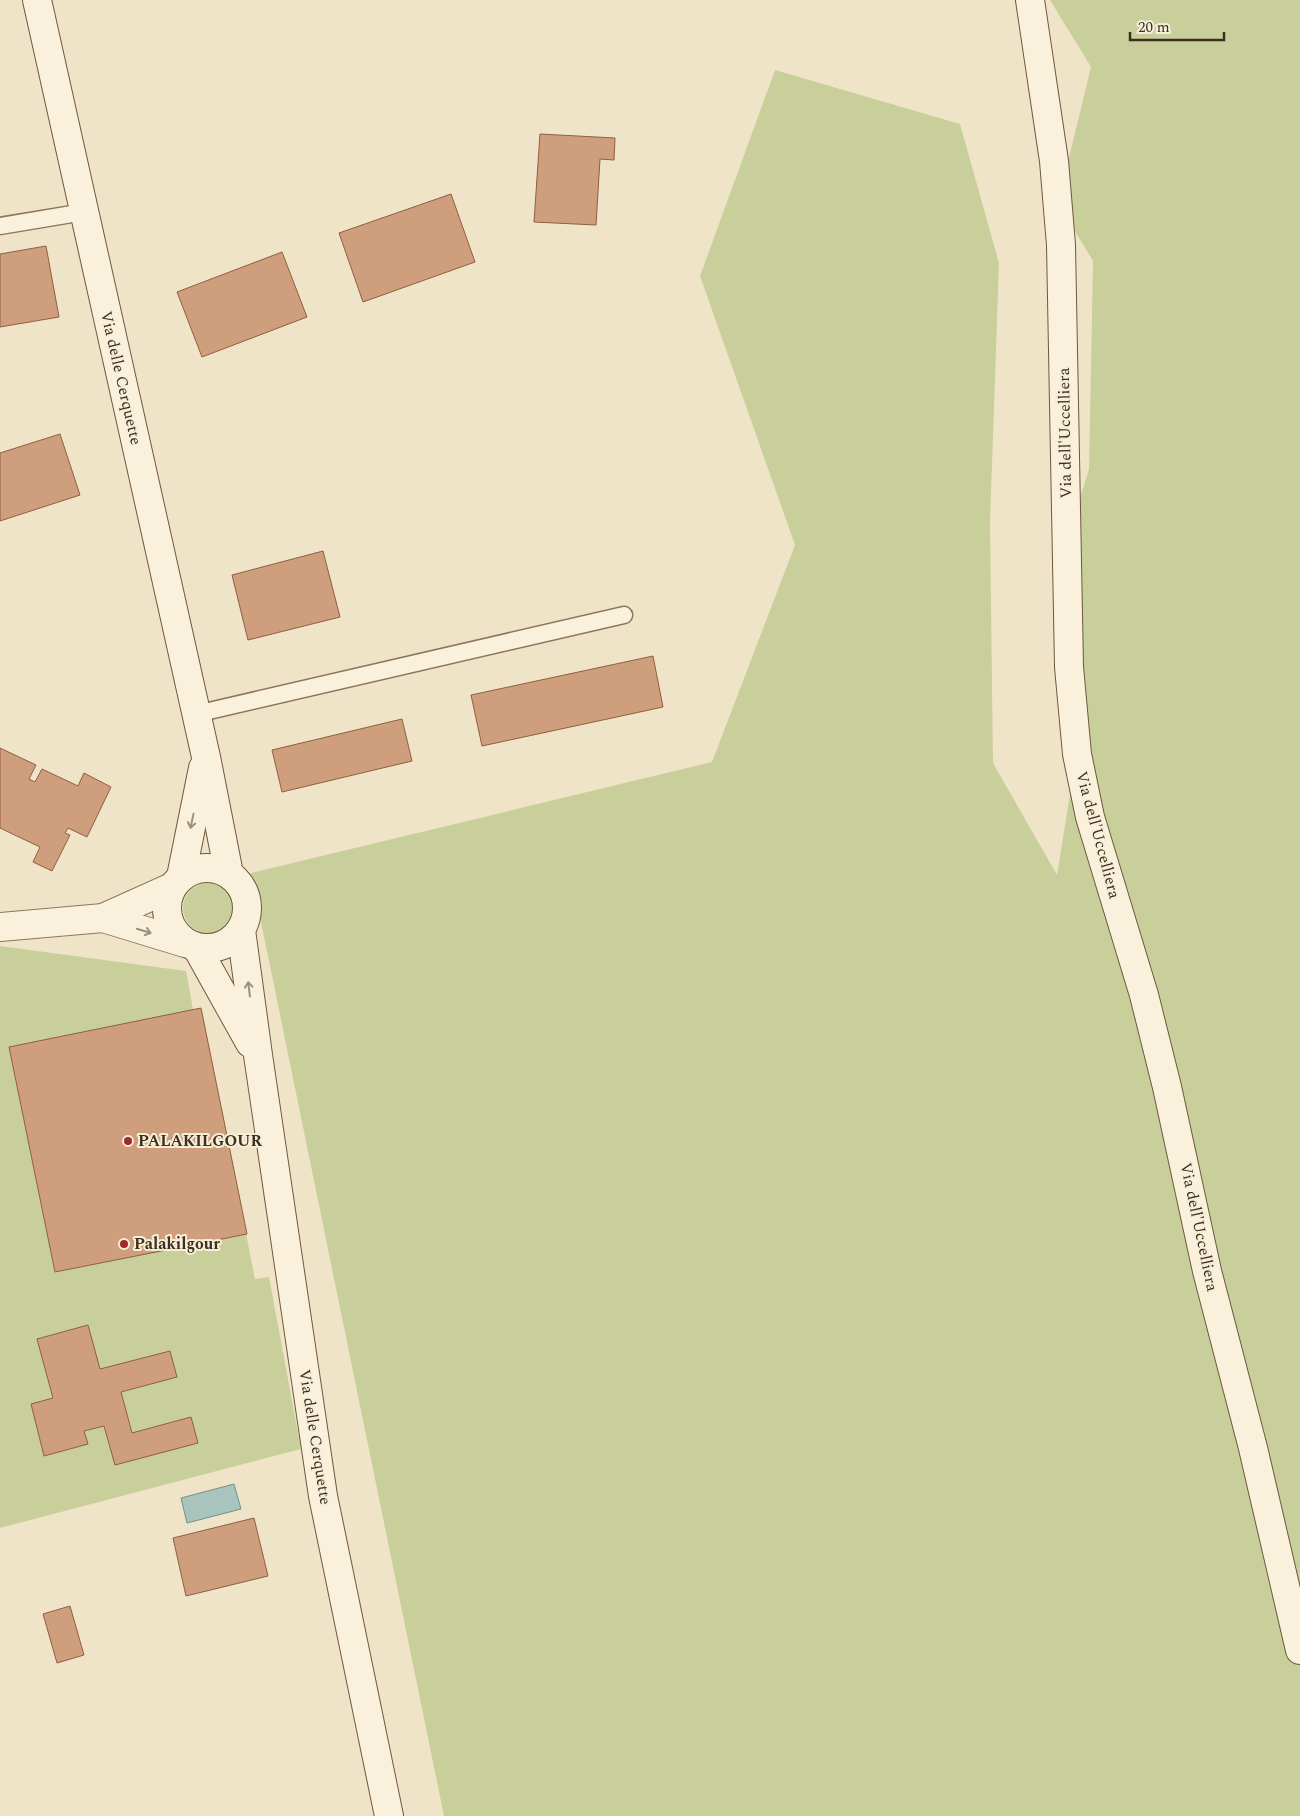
<svg xmlns="http://www.w3.org/2000/svg" width="1300" height="1816" viewBox="0 0 1300 1816" font-family="Spectral,serif">
  <style>
    .green { fill: #c9cf9b }
    .water { fill: #a9c4bc; stroke: #6f938a }
    .building { fill: #cf9f7d; stroke: #8d5f41 }
    .lines { fill: none; stroke-linecap: round; stroke-linejoin: round }
    .lane-casing { stroke: #8d765c; stroke-width: 19 }
    .street-casing { stroke: #8d765c; stroke-width: 30 }
    .secondary-casing { stroke: #6f573f; stroke-width: 30 }
    .lane { stroke: #faf1dc; stroke-width: 16 }
    .street { stroke: #faf1dc; stroke-width: 28 }
    .secondary { stroke: #faf1dc; stroke-width: 28 }
    .oneway { stroke: #9c907e }
    .poi-dot { fill: #9e2a2b; stroke: #f7eed8; stroke-width: 2 }
    .labels { text-anchor: middle; dominant-baseline: central; stroke-width: 4; stroke-linejoin: round; paint-order: stroke }
    .street-label { font-size: 16px; fill: #3d2e20; stroke: #f7eed8 }
    .poi-label { font-size: 16px; font-weight: bold; fill: #3d2e20; stroke: #f7eed8; text-anchor: start }
  </style>
  <rect width="100%" height="100%" fill="#f0e4c8"/>
  <g class="green">
    <path d="M1050,0H1300V1816H444L251,873L712,762L795,545L700,276L775,70L960,124L999,263L990,523L993,763L1057,875L1085,702L1066,543L1089,469L1093,261L1058,203L1091,67Z"/>
    <circle cx="208" cy="908" r="25"/>
    <path d="M0,946L186,971L193,1009L201,1008L255,1279L269,1277L301,1449L0,1528Z"/>
  </g>
  <path class="water" d="M234,1484L241,1509L187,1523L181,1498Z"/>
  <g class="building">
    <path d="M540,134L615,138L614,160L600,159L596,225L534,222Z"/>
    <path d="M451,194L475,262L363,302L339,233Z"/>
    <path d="M46,246L59,317L0,327V254Z"/>
    <path d="M282,252L307,317L202,357L177,292Z"/>
    <path d="M60,434L80,495L0,521V453Z"/>
    <path d="M323,551L340,617L248,640L232,575Z"/>
    <path d="M653,656L663,707L482,746L471,695Z"/>
    <path d="M402,719L412,761L282,792L272,750Z"/>
    <path d="M0,748L36,765L29,779L35,782L42,769L78,786L84,773L111,787L87,837L68,828L65,833L70,835L52,871L33,862L40,847L0,828Z"/>
    <path d="M201,1008L247,1234L55,1272L9,1047Z"/>
    <path d="M88,1325L100,1369L170,1351L177,1377L121,1392L132,1433L191,1417L198,1443L115,1465L104,1426L84,1431L88,1444L44,1456L31,1404L53,1398L37,1339Z"/>
    <path d="M254,1518L268,1576L186,1596L173,1538Z"/>
    <path d="M70,1606L84,1655L57,1663L43,1614Z"/>
  </g>
  <g class="lines">
    <g class="lane-casing">
      <g id="lane">
        <path d="M0,226L84,212"/>
        <path d="M196,714L624,615"/>
      </g>
    </g>
    <g class="street-casing">
      <g id="street">
        <path d="M103,918L185,943"/>
        <path d="M0,927L103,918L172,887"/>
      </g>
    </g>
    <g class="secondary-casing">
      <g id="secondary">
        <path d="M37,0L206,757L229,874"/>
        <path d="M1030,0L1054,161L1061,245L1069,667L1077,754L1090,817L1144,995L1167,1087L1207,1271L1253,1448L1300,1650"/>
        <circle cx="207" cy="908" r="40"/>
        <path d="M181,877L203,768"/>
        <path d="M241,930L258,1055L323,1496L389,1816"/>
        <path d="M197,948L250,1043"/>
      </g>
    </g>
    <use href="#lane" class="lane"/>
    <use href="#street" class="street"/>
    <use href="#secondary" class="secondary"/>
  </g>
  <defs><path id="oneway-shaft" d="M-6 0H5M1.5-3L5.5 0L1.5 3" fill="none" stroke-width="1.6" stroke-linecap="round" stroke-linejoin="round" transform="scale(1.25)"/></defs>
  <g class="oneway">
    <use href="#oneway-shaft" transform="translate(192 821) rotate(102)"/>
    <use href="#oneway-shaft" transform="translate(144 931) rotate(17)"/>
    <use href="#oneway-shaft" transform="translate(249 989) rotate(-97)"/>
  </g>
  <g class="poi-dot">
    <circle cx="128" cy="1141" r="5"/>
    <circle cx="124" cy="1244" r="5"/>
  </g>
  <g class="labels">
    <g class="street-label">
      <text transform="translate(121 378) rotate(77)">Via delle Cerquette</text>
      <text transform="translate(1065 433) rotate(-91)">Via dell'Uccelliera</text>
      <text transform="translate(1098 835) rotate(75)">Via dell'Uccelliera</text>
      <text transform="translate(1199 1227) rotate(78)">Via dell'Uccelliera</text>
      <text transform="translate(315 1437) rotate(81)">Via delle Cerquette</text>
    </g>
    <g class="poi-label">
      <text x="138" y="1141">PALAKILGOUR</text>
      <text x="134" y="1244">Palakilgour</text>
    </g>
  </g>
  <path d="M1130 32v8h94v-8" fill="none" stroke="#3d2e20" stroke-width="2.5"/>
  <text x="1138" y="32" font-size="15" fill="#3d2e20" stroke="#f7eed8" stroke-width="4" paint-order="stroke">20 m</text>
</svg>
